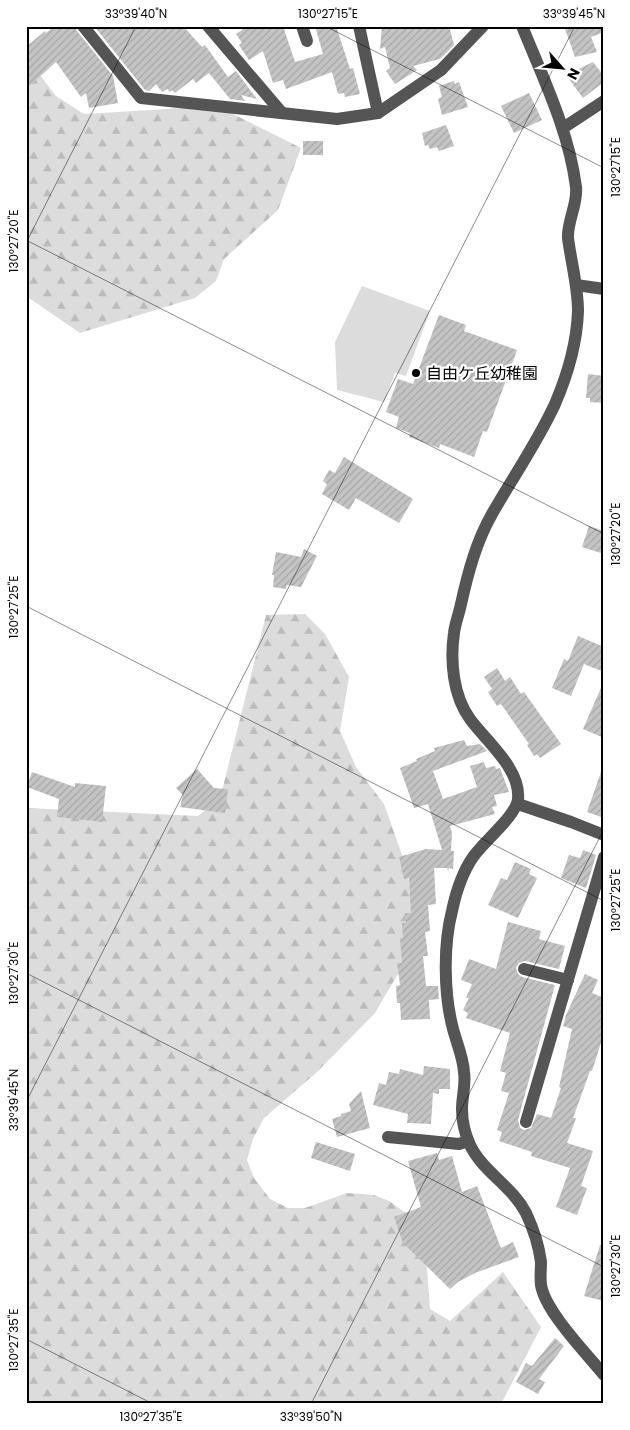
<svg xmlns="http://www.w3.org/2000/svg" width="630" height="1430" viewBox="0 0 630 1430" font-family="Poppins,'Noto Sans JP',sans-serif">
  <style>
    .green { fill: #dcdcdc }
    .forest { fill: url(#forest-firs) }
    .building { fill: url(#building-hatch) }
    .lines { fill: none; stroke-linecap: round; stroke-linejoin: round }
    .minor { stroke: #555; stroke-width: 12 }
    .ticks { fill: none; stroke: #000; stroke-width: 1; stroke-opacity: 0.45 }
    .poi-dot { fill: #000; stroke: #fff; stroke-width: 2 }
    .labels { text-anchor: middle; dominant-baseline: central; stroke-width: 4.5; stroke-linejoin: round; paint-order: stroke }
    .poi-label { font-size: 16px; fill: #000; stroke: #fff; text-anchor: start }
    .neatline { fill: none; stroke: #000; stroke-width: 2 }
    .ticks-label { font-size: 12px; text-anchor: middle; fill: #000 }
  </style>
  <defs>
    <pattern id="forest-firs" width="22" height="20" patternUnits="userSpaceOnUse" patternTransform="scale(1.25)"><rect width="22" height="20" fill="#dcdcdc"/><path d="M5 1l3.5 6h-7zM16 11l3.5 6h-7z" fill="#bbb"/></pattern>
    <pattern id="building-hatch" width="6" height="6" patternUnits="userSpaceOnUse" patternTransform="scale(1.25)"><rect width="6" height="6" fill="#c4c4c4"/><path d="M-1 1l2-2M0 6l6-6M5 7l2-2" fill="none" stroke="#a7a7a7"/></pattern>
  </defs>
  <rect width="100%" height="100%" fill="#fff"/>
  <path class="green" d="M362,286L430,311L406,376L395,373L384,402L337,390L335,342Z"/>
  <g class="forest">
    <path d="M26,57L56,96L84,114L217,106L301,148L278,210L224,259L216,281L195,298L80,333L26,296Z"/>
    <path d="M305,614L325,634L349,677L340,731L356,767L384,804L406,866L417,921L402,967L375,1013L317,1072L264,1118L253,1139L247,1160L254,1178L270,1199L288,1208H305L347,1193L374,1195L389,1201L406,1213L419,1238L427,1268L430,1309L450,1321L503,1272L541,1327L501,1404H26V808L198,816L220,799L266,615Z"/>
  </g>
  <g class="building">
    <path d="M54,26H75L77,31L113,76L118,103L89,108L86,93L81,97L56,62L26,89V47L45,31L46,33Z"/>
    <path d="M94,26H183L202,47L205,45L228,77L236,71L257,99L241,95L245,101L230,99L209,73L196,83L193,79L175,93L172,90L170,92L167,89L162,92L156,84L149,91L145,90Z"/>
    <path d="M248,26H283L295,62L323,54L315,26H336L350,69L353,68L360,94L345,97L344,93L338,94L332,72L286,89L283,80L273,83L263,51L249,60L239,45L242,43L236,34Z"/>
    <path d="M382,26H449L454,45L440,59L413,66L417,70L395,84L386,71L390,68L385,47L380,49Z"/>
    <path d="M564,26H604V32L591,37L597,52L575,57Z"/>
    <path d="M593,62L604,76V82L583,98L566,75Z"/>
    <path d="M454,81L455,84L459,82L468,107L442,115L438,99L442,97L439,86Z"/>
    <path d="M529,93L542,120L514,133L501,106Z"/>
    <path d="M446,125L454,146L439,151L437,147L430,149L428,145L425,146L422,133Z"/>
    <rect x="303" y="141" width="20" height="14"/>
    <path d="M439,315L466,325L464,331L517,350L487,432L483,431L474,457L440,444L439,448L409,437L410,433L396,428L399,417L386,412L398,379L413,384Z"/>
    <path d="M588,374L604,376V403L590,402V398H586Z"/>
    <path d="M344,457L413,499L399,523L356,498L349,510L322,494L327,484L323,481L329,470L335,473Z"/>
    <path d="M589,526L604,531V554L582,547Z"/>
    <path d="M304,549L317,556L301,587L287,585L286,589L273,587L274,575H272L276,552L301,557Z"/>
    <path d="M578,636L604,647V672L584,664L571,696L552,688L564,659L568,661Z"/>
    <path d="M497,668L505,681L510,677L521,694L524,692L561,744L540,758L537,754L534,756L527,745L529,744L501,704L497,706L488,692L492,689L484,677Z"/>
    <path d="M604,681V738L583,729Z"/>
    <path d="M464,740L467,746L480,744L487,751L433,771L443,799L477,787L470,766L484,762L486,768L495,766L496,769L500,768L509,792L494,795L497,806L492,807L495,814L450,826L452,833L451,851H454L453,869L449,868L448,871L447,868H434L436,904L428,905L430,931L425,932L428,956H423L426,986H438L439,999L429,1000L430,1019L401,1020L400,1003H397L396,986L400,985L397,963H402L400,938H403L402,923H406L405,913H411L409,878L404,879L399,857L426,849L442,850L428,804L414,808L400,768L417,761L416,759L435,751L434,748Z"/>
    <path d="M197,769L214,788L228,789L225,813L180,807L183,795L176,788Z"/>
    <path d="M602,769L604,770V818L587,812Z"/>
    <path d="M32,772L75,787V783L106,786L102,822L57,817L59,799L27,787Z"/>
    <path d="M583,850L596,855L586,888L561,878L569,855L580,858Z"/>
    <path d="M515,862L531,869L529,874L537,878L518,918L488,905L501,878L507,880Z"/>
    <path d="M508,922L541,931L539,939L565,946L559,969L525,961L519,963L516,968L518,974L522,977L555,985L518,1120L520,1128L524,1130L531,1128L537,1114L551,1118L561,1088L559,1087L572,1029L563,1026L566,1015L585,974L598,980L592,993L604,998V1033L592,1071H590L573,1118H576L567,1143L593,1151L581,1186L587,1188L577,1215L556,1207L570,1168L531,1156L532,1152L499,1141L502,1132L497,1130L509,1093L501,1091L506,1073L500,1071L510,1033L466,1018L468,1013L463,1010L469,998H466L472,984L461,980L469,959L496,969Z"/>
    <path d="M424,1066L450,1069V1089H439V1094L433,1093L431,1124L407,1123L408,1114L373,1105L379,1083L386,1085L389,1072L399,1074L400,1069L423,1075Z"/>
    <path d="M361,1091L370,1128L337,1137L332,1119L341,1116V1114L351,1111L349,1104Z"/>
    <path d="M316,1142L355,1154L350,1171L311,1158Z"/>
    <path d="M437,1153L439,1160L452,1156L462,1192L477,1186L501,1248L513,1242L519,1257L475,1273L458,1282L450,1289L403,1243L394,1217L421,1207L408,1161Z"/>
    <path d="M600,1245H604V1301L584,1296Z"/>
    <path d="M555,1338L564,1346L539,1379L545,1382L538,1394L516,1382L526,1363L532,1366Z"/>
  </g>
  <g class="lines">
    <g class="minor">
      <path d="M83,26L141,98L337,119L378,113L441,70L483,26"/>
      <path d="M208,26L282,113"/>
      <path d="M302,26L307,41"/>
      <path d="M359,26L378,113"/>
      <path d="M522,26C543,78 569,131 576,187C578,204 567,221 568,238C571,262 578,286 578,311C577,342 567,376 555,404C537,443 513,477 492,514C476,542 468,573 461,604C459,614 455,624 454,633C450,661 453,696 470,719C486,741 521,769 518,799C516,816 485,840 473,857C462,873 456,892 452,911C443,946 444,995 453,1029C457,1044 463,1057 464,1072C466,1085 462,1096 462,1109C462,1120 465,1134 470,1145C483,1172 512,1186 526,1213C533,1228 539,1246 541,1262C541,1270 540,1277 541,1285C545,1311 586,1353 604,1375"/>
      <path d="M563,128L604,101"/>
      <path d="M576,285L604,289"/>
      <path d="M518,804L571,822L604,835"/>
      <path d="M524,969L568,980"/>
      <path d="M526,1122L604,857"/>
      <path d="M388,1137L459,1144L468,1141"/>
    </g>
  </g>
  <path class="ticks" d="M325,26L604,168M26,240L604,534M26,243L136,26M26,606L604,901M26,973L604,1267M26,1102L575,26M26,1339L153,1404M311,1404L604,829"/>
  <circle class="poi-dot" cx="416" cy="373" r="5"/>
  <g class="labels">
    <g class="poi-label">
      <text x="426" y="373">自由ケ丘幼稚園</text>
    </g>
  </g>
  <rect width="630" height="1430" fill="none" stroke="#ffffff" stroke-width="55"/>
  <g transform="translate(562 68) rotate(117)" stroke="#ffffff" stroke-width="4" paint-order="stroke">
  <path d="M0-4L9 19L0 12L-9 19Z" fill="#000000"/>
  <text y="-8" font-size="14" font-weight="bold" text-anchor="middle" fill="#000000">N</text>
  </g>
  <rect x="28" y="28" width="574" height="1374" class="neatline"/>
  <g class="ticks-label">
    <text x="136" y="18">33°39'40"N</text>
    <text x="328" y="18">130°27'15"E</text>
    <text x="574" y="18">33°39'45"N</text>
    <text transform="translate(616 167) rotate(-90)" y="4">130°27'15"E</text>
    <text transform="translate(14 241) rotate(-90)" y="4">130°27'20"E</text>
    <text transform="translate(616 534) rotate(-90)" y="4">130°27'20"E</text>
    <text transform="translate(14 607) rotate(-90)" y="4">130°27'25"E</text>
    <text transform="translate(616 900) rotate(-90)" y="4">130°27'25"E</text>
    <text transform="translate(14 973) rotate(-90)" y="4">130°27'30"E</text>
    <text transform="translate(14 1100) rotate(-90)" y="4">33°39'45"N</text>
    <text transform="translate(616 1266) rotate(-90)" y="4">130°27'30"E</text>
    <text transform="translate(14 1340) rotate(-90)" y="4">130°27'35"E</text>
    <text x="151" y="1421">130°27'35"E</text>
    <text x="311" y="1421">33°39'50"N</text>
  </g>
</svg>
